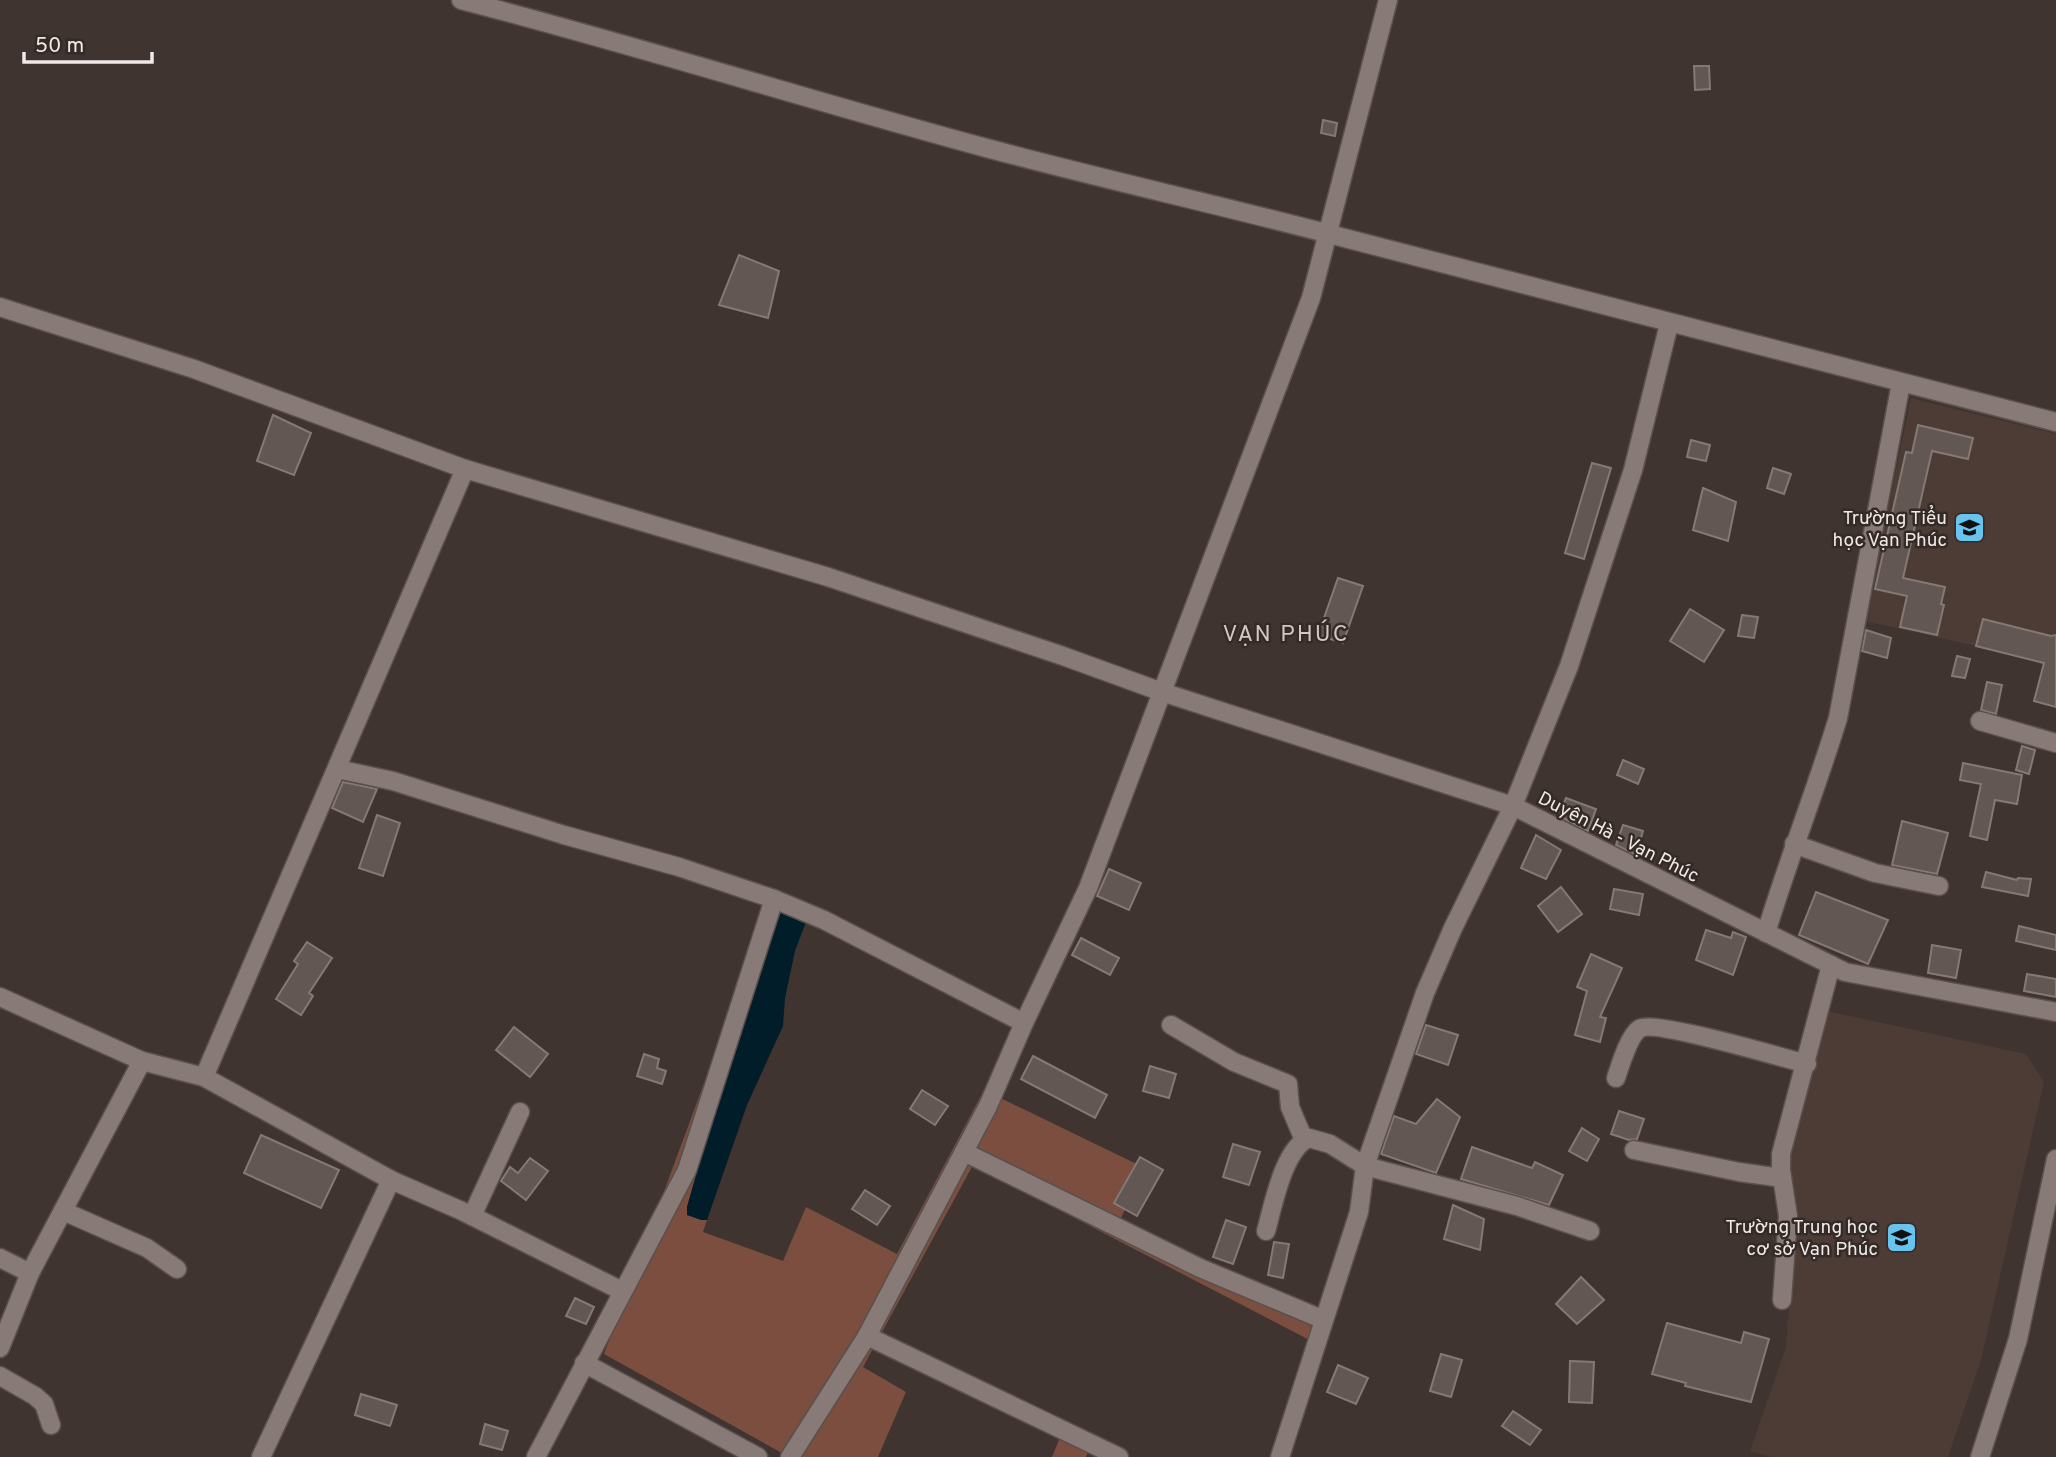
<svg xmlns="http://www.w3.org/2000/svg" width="2056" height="1457" font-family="Overpass,sans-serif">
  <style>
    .built { fill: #4d3b35 }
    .green { fill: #7b4e3f }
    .water { fill: #011d29 }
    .building { fill: #635753; stroke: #857974; stroke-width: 2 }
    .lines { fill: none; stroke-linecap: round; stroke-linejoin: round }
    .minor-casing { stroke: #5a504e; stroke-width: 21 }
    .minor { stroke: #887b77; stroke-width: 18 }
    .labels { text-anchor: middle; stroke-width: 5; stroke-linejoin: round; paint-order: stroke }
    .poi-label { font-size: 19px; fill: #f0e8e6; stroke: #342a26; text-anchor: end }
    .street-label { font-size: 19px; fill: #f0e8e6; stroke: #342a26 }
    .quarter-label { font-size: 23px; letter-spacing: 2px; fill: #d4c6c1; stroke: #342a26 }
  </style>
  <rect width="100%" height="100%" fill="#3f3430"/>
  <!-- built -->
  <g class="built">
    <path d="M1911,398L2056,434V668L1976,646L1865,621Z"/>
    <path d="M1827,1011L2026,1054L2044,1082L1981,1360L1948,1457H1771L1750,1451L1786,1347L1796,1211L1786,1161Z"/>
  </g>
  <!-- green -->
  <g class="green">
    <path d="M772,899L782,909L712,1102L702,1154L687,1207L701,1220H707L703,1232L783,1261L806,1207L897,1254L984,1090L1145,1168L1119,1222L1320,1326L1315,1343L973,1165L863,1367L906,1392L878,1457H789L604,1354Z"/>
    <path d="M1065,1425L1094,1437L1086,1457H1052Z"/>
  </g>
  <!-- water -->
  <path class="water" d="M782,909L804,918L806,922L795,951L785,998L783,1026L747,1105L707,1220H701L687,1215V1207L702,1154L712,1102Z"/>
  <!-- building -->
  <g class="building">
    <path d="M1694,66H1709L1710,89L1695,90Z"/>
    <path d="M1323,120L1337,123L1335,136L1321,133Z"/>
    <path d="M739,255L779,271L768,318L719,305Z"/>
    <path d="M273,415L311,433L294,475L257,461Z"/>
    <path d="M1918,425L1973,438L1968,459L1932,451L1903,578L1945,587L1941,604L1944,605L1937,635L1900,627L1907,596L1875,589L1906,452L1912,453Z"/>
    <path d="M1691,440L1710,445L1706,461L1687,457Z"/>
    <path d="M1592,463L1611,468L1584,559L1565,553Z"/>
    <path d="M1773,468L1791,474L1784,494L1767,488Z"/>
    <path d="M1703,488L1736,502L1728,541L1693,530Z"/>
    <path d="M1338,578L1363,586L1343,643L1318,635Z"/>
    <path d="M1690,609L1724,630L1704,662L1670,641Z"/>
    <path d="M1742,615L1758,617L1754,638L1738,636Z"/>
    <path d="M1983,619L2051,636L2056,635V707L2034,701L2044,663L1976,646Z"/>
    <path d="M1866,630L1891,638L1887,658L1862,651Z"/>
    <path d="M1957,656L1970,659L1965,678L1952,676Z"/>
    <path d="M1987,682L2002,685L1996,714L1981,710Z"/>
    <path d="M2022,746L2035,750L2029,774L2016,770Z"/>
    <path d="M1623,760L1644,769L1638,784L1617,775Z"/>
    <path d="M1963,763L2022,775L2017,804L1995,800L1987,840L1970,836L1981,784L1960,780Z"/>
    <path d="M343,782L377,789L363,822L332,808Z"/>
    <path d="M1566,798L1596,809L1588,831L1559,816Z"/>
    <path d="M377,815L400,823L383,876L359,868Z"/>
    <path d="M1902,821L1948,833L1937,874L1892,865Z"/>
    <path d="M1623,825L1643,831L1636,855L1616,845Z"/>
    <path d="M1536,835L1561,850L1546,879L1521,868Z"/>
    <path d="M1109,869L1141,883L1129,910L1097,896Z"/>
    <path d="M1986,872L2017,880L2018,878L2031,879L2028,896L1982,887Z"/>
    <path d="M1561,887L1582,914L1558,932L1538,906Z"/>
    <path d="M1614,889L1643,894L1639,915L1610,909Z"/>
    <path d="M1816,892L1888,920L1868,964L1799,935Z"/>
    <path d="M2019,926L2056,935V950L2016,941Z"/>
    <path d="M1706,930L1731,938L1733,932L1746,937L1733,975L1696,960Z"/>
    <path d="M1081,938L1119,958L1110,975L1072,955Z"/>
    <path d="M307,942L332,958L309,993L313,996L301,1015L276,999L298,964L294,961Z"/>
    <path d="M1932,945L1961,950L1956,978L1928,973Z"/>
    <path d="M1591,954L1622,968L1600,1017L1606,1018L1600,1042L1575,1035L1587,991L1577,987Z"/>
    <path d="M2027,974L2056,979V997L2024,991Z"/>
    <path d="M1426,1025L1458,1035L1448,1065L1416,1054Z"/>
    <path d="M514,1027L548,1054L530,1077L496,1050Z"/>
    <path d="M644,1054L659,1059L657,1068L666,1071L662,1084L637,1076Z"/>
    <path d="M1033,1056L1107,1095L1095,1118L1021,1079Z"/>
    <path d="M1150,1066L1176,1074L1169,1098L1143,1091Z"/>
    <path d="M922,1090L948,1106L935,1125L910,1109Z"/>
    <path d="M1437,1099L1460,1117L1436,1173L1381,1154L1394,1116L1416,1124Z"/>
    <path d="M1619,1111L1644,1119L1637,1139L1629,1140L1611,1134Z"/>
    <path d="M1582,1128L1599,1139L1587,1161L1569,1151Z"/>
    <path d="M261,1135L339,1170L321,1208L244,1173Z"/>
    <path d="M1233,1144L1260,1152L1249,1185L1223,1177Z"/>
    <path d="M1472,1147L1532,1168L1535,1162L1563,1175L1549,1205L1461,1179Z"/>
    <path d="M1140,1157L1163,1170L1137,1216L1114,1203Z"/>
    <path d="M530,1158L548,1171L526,1200L501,1181L510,1167L518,1173Z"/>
    <path d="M865,1190L890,1206L877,1225L852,1209Z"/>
    <path d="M1453,1205L1484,1219L1480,1250L1444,1239Z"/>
    <path d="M1226,1220L1246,1227L1233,1264L1213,1257Z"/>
    <path d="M1274,1242L1289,1244L1283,1278L1268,1275Z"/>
    <path d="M1581,1277L1604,1300L1577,1324L1556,1304Z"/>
    <path d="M575,1298L594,1307L586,1324L566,1316Z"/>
    <path d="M1667,1323L1741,1343L1744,1332L1769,1339L1751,1402L1685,1386L1686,1383L1652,1374Z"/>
    <path d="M1441,1354L1462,1360L1451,1397L1430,1391Z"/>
    <path d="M1570,1361L1594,1362L1592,1403L1569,1402Z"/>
    <path d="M1338,1365L1368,1378L1356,1404L1327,1392Z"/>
    <path d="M361,1394L397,1405L390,1426L355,1415Z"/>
    <path d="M1513,1411L1541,1430L1530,1445L1502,1426Z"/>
    <path d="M485,1424L508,1431L502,1450L480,1444Z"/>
  </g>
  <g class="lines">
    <defs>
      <g id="minor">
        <path d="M461,0C635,45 806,99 979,146C1097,178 1216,204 1333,235C1574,298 1815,361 2056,422"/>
        <path d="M0,307L194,369L465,469L828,577L1063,656L1162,692L1513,806L1845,972L2056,1012"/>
        <path d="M1980,721L2056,743"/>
        <path d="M337,769L393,781L564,835L679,867L774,899L824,920L1024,1023"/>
        <path d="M1794,844L1875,873L1939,886"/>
        <path d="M1766,933C1788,860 1816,790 1838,718L1901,383"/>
        <path d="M0,997L142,1061L204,1077L391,1180L462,1211L622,1291"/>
        <path d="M1171,1025L1234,1062L1288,1084L1290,1107L1304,1140"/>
        <path d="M204,1077L465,469"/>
        <path d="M1616,1078C1620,1066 1629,1036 1639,1029C1653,1019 1783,1058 1807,1064"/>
        <path d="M1634,1150L1739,1172L1782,1178"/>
        <path d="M964,1152L1200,1268L1324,1320"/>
        <path d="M63,1211L147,1248L177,1269"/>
        <path d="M472,1216L520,1112"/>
        <path d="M1266,1231C1273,1207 1283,1149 1309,1138L1330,1144L1365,1166L1517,1206L1590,1231"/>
        <path d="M0,1258L30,1273"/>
        <path d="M1782,1300L1788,1216L1781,1170V1154L1831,965"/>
        <path d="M867,1336L1119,1457"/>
        <path d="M0,1348L30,1273L142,1061"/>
        <path d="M584,1363L758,1457"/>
        <path d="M0,1376L35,1396L44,1404L51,1425"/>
        <path d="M261,1457L391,1180"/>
        <path d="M536,1457L687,1170L774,899"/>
        <path d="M790,1457L867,1336L988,1106L1024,1023L1088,888L1311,298L1388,0"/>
        <path d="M1280,1457L1359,1212L1365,1166L1425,993L1453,928L1513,806L1569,666L1633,470L1669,324"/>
        <path d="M1980,1457L2018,1339L2056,1159"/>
      </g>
    </defs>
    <!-- minor casing -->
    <use href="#minor" class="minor-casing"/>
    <!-- minor -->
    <use href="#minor" class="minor"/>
  </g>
  <!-- icons -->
  <defs>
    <symbol id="school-square" viewBox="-11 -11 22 22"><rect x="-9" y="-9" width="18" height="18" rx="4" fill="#67c4ef" stroke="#342a26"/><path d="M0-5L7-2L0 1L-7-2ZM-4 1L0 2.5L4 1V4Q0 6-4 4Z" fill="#111"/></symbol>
  </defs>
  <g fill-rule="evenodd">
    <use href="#school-square" x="1952" y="510" width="35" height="35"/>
    <use href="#school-square" x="1884" y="1220" width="35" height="35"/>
  </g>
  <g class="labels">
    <!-- poi labels -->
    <g class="poi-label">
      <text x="1947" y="524">Trường Tiểu<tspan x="1947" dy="22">học Vạn Phúc</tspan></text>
      <text x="1878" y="1233">Trường Trung học<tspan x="1878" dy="22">cơ sở Vạn Phúc</tspan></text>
    </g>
    <!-- street labels -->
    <g class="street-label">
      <text transform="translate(1619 836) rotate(27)" y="7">Duyên Hà - Vạn Phúc</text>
    </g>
    <!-- quarter labels -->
    <g class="quarter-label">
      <text x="1286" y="641">VẠN PHÚC</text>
    </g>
  </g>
  <!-- scale -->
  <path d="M24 52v10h128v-10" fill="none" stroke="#f0e8e6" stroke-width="3.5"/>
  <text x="35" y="52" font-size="21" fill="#f0e8e6" stroke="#342a26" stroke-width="5" paint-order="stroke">50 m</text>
</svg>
